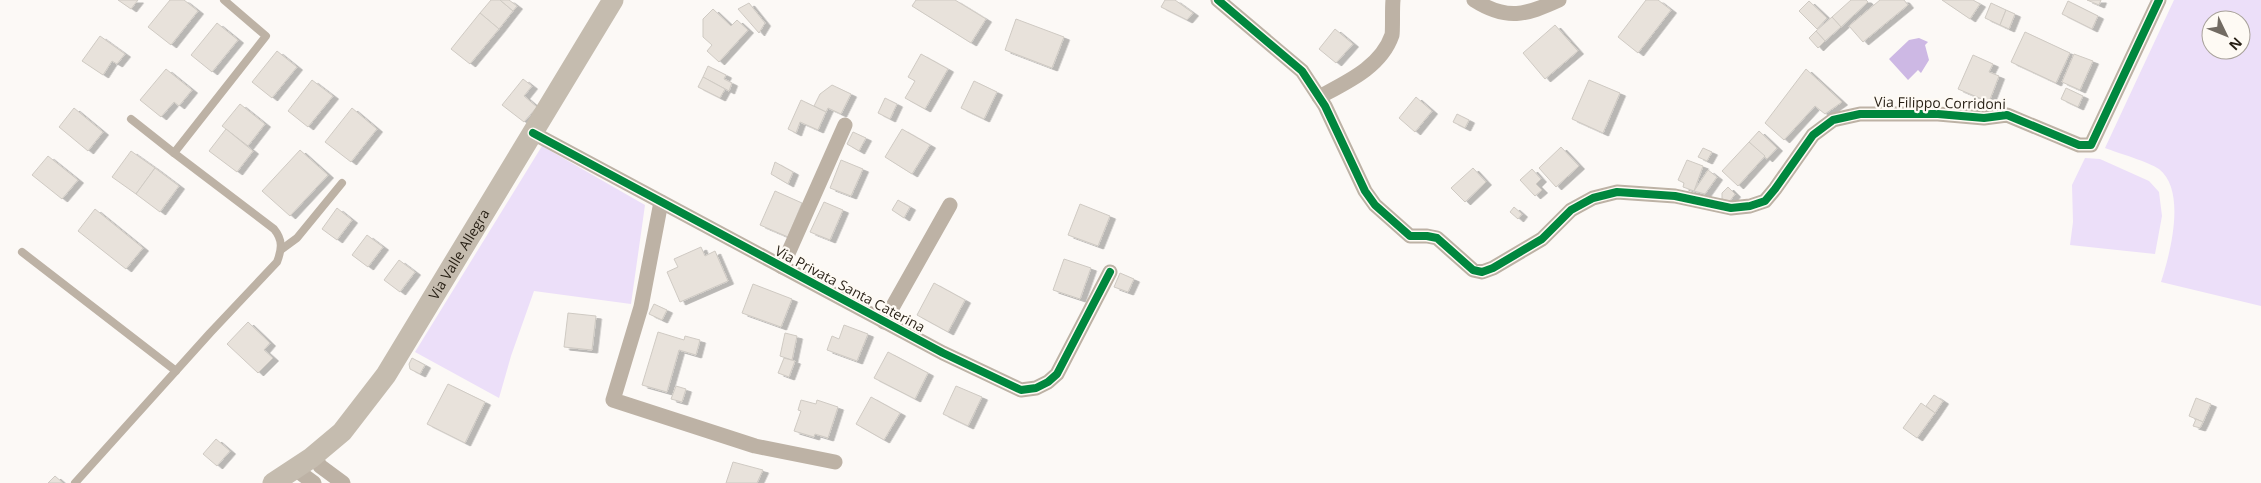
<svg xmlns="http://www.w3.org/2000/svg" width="2261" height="483" font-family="'Open Sans',sans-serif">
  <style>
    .green { fill: #ecdff9; fill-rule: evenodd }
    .water { fill: #cdb8e4 }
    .building { fill: #e8e2db; stroke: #cfcac3; filter: url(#shadow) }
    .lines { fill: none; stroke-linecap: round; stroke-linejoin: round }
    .lane { stroke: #bdb2a5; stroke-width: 8 }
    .street { stroke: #bdb2a5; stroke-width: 15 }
    .secondary { stroke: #c5bcaf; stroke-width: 21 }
    .cycleway-casing { stroke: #fefaf4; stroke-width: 11 }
    .cycleway { stroke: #00873e; stroke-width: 8 }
    .labels { text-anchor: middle; stroke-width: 4.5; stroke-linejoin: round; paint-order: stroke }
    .street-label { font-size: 14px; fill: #271f14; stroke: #fefaf4 }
  </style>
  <defs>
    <filter id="shadow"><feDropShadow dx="5.5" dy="3" stdDeviation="0" flood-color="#0004"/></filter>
  </defs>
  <rect width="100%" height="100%" fill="#fcf9f6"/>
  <!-- green -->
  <g class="green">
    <path d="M2174,0H2261V306L2161,282C2170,254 2187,191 2159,169C2149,162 2118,153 2105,148ZM2211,20H2241V50H2211Z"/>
    <path d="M542,146L645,205L631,304L534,291L511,356L499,398L415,352Z"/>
    <path d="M2085,158L2100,159L2149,181L2159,192L2162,216L2155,254L2070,245L2073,222L2072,185Z"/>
  </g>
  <!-- water -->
  <path class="water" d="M1919,38L1928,42L1925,45L1929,60L1921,73L1918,70L1908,80L1889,59L1909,40Z"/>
  <!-- building -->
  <g class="building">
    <path d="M118,0H138L131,9Z"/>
    <path d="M170,0H184L198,11L171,45L148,27Z"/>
    <path d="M491,0H500L513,11L499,29L480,13Z"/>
    <path d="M500,0H509L517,6L513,11Z"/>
    <path d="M916,0H955L986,19L971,43L912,6Z"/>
    <path d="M1165,0H1175L1193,13L1187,20L1161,7Z"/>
    <path d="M1646,0H1658L1671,10L1638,53L1618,37Z"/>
    <path d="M1851,0H1866L1868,2L1841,27L1832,17Z"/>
    <path d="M1880,0H1904L1908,5L1863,42L1849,26Z"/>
    <path d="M1942,0H1973L1980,4L1970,19Z"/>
    <path d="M2087,0H2101L2099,5Z"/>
    <path d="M1809,1L1827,18L1817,29L1799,11Z"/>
    <path d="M2068,1L2098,16L2092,29L2062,14Z"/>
    <path d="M749,3L765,23L759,33L738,9Z"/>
    <path d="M1991,3L2006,10L2000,25L1985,18Z"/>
    <path d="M713,9L731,26L737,20L748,30L719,62L707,51L712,45L703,37V19Z"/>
    <path d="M2006,10L2015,14L2009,29L2000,25Z"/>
    <path d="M480,13L499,29L470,64L451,49Z"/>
    <path d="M1832,17L1841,27L1825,41L1816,31Z"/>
    <path d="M1016,19L1064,37L1052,68L1005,50Z"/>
    <path d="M217,23L238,40L212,72L191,55Z"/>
    <path d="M1555,25L1578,51L1545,79L1523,53Z"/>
    <path d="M1335,29L1353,44L1336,63L1319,49Z"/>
    <path d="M1816,31L1825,41L1818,48L1809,38Z"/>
    <path d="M2025,32L2070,53L2056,83L2011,62Z"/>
    <path d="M100,36L125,54L117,64L112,61L103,75L82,61Z"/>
    <path d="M277,51L297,67L272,98L252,82Z"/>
    <path d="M921,54L948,69L925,109L905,98L915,81L908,77Z"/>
    <path d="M2074,54L2093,61L2080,90L2062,82Z"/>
    <path d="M1973,55L1993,64L1989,72L1999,76L1989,102L1958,89Z"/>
    <path d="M708,66L726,75L724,79L732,83L729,91L703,77Z"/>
    <path d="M166,69L192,90L179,106L174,102L161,117L140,100Z"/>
    <path d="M1806,69L1842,102L1825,114L1815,106L1784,140L1765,123Z"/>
    <path d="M703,77L725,89L720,98L698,87Z"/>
    <path d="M523,79L532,86L524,96L537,107L524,122L502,105Z"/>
    <path d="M312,80L333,96L308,127L288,111Z"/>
    <path d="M1589,80L1620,93L1603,133L1572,119Z"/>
    <path d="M974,81L997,92L984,119L961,108Z"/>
    <path d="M832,85L851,94L841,114L828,108L826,112L814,106L820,94Z"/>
    <path d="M2066,88L2083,96L2078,107L2061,99Z"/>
    <path d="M1416,97L1432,111L1415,132L1399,118Z"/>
    <path d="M885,98L897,104L890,119L878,113Z"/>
    <path d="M801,100L826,112L818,130L800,122L796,133L788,129Z"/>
    <path d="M240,104L265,124L248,146L222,126Z"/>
    <path d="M74,108L103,132L88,151L59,127Z"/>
    <path d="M352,108L377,129L351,162L325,142Z"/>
    <path d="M1457,114L1469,120L1465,128L1453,122Z"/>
    <path d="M226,129L253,151L237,172L209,151Z"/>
    <path d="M902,129L930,145L912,174L885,157Z"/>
    <path d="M1759,131L1777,148L1767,159L1749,142Z"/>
    <path d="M853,132L866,138L859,151L847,144Z"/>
    <path d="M1749,142L1765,156L1738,186L1722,171Z"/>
    <path d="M1561,147L1579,166L1556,187L1539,168Z"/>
    <path d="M1703,148L1712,152L1707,161L1698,157Z"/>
    <path d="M300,150L328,175L290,216L262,191Z"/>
    <path d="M131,151L155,168L136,194L112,177Z"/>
    <path d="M48,156L78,180L62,199L32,175Z"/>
    <path d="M841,160L863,169L851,196L830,188Z"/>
    <path d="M1687,160L1703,166L1694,191L1683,187L1684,183L1678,180Z"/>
    <path d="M775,162L793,172L788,184L771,174Z"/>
    <path d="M155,168L179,186L160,212L136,194Z"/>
    <path d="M1473,168L1486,182L1465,202L1451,188Z"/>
    <path d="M1532,169L1541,179L1536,184L1542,190L1535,196L1520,180Z"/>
    <path d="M1708,170L1717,177L1705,194L1694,191Z"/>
    <path d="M1728,187L1735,194L1730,201L1722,199V193Z"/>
    <path d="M775,191L802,203L788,237L760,225Z"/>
    <path d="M898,200L910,207L904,218L892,210Z"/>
    <path d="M824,202L843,210L830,240L810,232Z"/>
    <path d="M1080,204L1110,216L1098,246L1068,235Z"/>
    <path d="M1514,207L1522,214L1518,219L1510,212Z"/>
    <path d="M337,208L352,220L337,240L322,229Z"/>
    <path d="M95,209L143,248L126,269L78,231Z"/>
    <path d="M367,235L383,247L368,267L352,255Z"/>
    <path d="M701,247L705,256L715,251L728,281L680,302L667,272L678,267L674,259Z"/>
    <path d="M1064,259L1091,268L1080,299L1053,290Z"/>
    <path d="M399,260L415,272L400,292L384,280Z"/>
    <path d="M1120,273L1134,279L1128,292L1114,287Z"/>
    <path d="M934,283L965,300L948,332L917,315Z"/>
    <path d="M753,284L792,299L781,327L742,313Z"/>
    <path d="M654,304L667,310L662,320L649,314Z"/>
    <path d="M568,313L596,316L592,350L564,347Z"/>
    <path d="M248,322L270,343L264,350L273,358L258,373L227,344Z"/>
    <path d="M844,325L868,334L857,361L827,350L832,336L839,339Z"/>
    <path d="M658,332L684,340L685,336L700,340L696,355L679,350L667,392L642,385Z"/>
    <path d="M785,333L797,336L792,360L780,356Z"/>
    <path d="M888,352L928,373L915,399L874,378Z"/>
    <path d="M412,358L425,365L420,374L410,369L409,364Z"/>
    <path d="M784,358L795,361L789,377L778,373Z"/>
    <path d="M448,384L485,402L465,443L427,424Z"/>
    <path d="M676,386L686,389L682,402L671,399Z"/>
    <path d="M956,386L982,397L968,426L943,414Z"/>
    <path d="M1934,395L1943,401L1935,413L1926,406Z"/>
    <path d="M871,397L900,413L884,440L856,424Z"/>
    <path d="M2196,398L2211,404L2203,422L2189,416Z"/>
    <path d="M801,400L816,404L817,400L838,407L828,438L815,434L814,437L794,431L801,411L798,410Z"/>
    <path d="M1921,403L1935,413L1917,438L1903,428Z"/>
    <path d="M2196,419L2203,422L2200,428L2193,426Z"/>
    <path d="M216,439L230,451L217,466L203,454Z"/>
    <path d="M733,462L763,470L757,483H726Z"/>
    <path d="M55,476L63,483H48Z"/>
  </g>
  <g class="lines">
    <!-- lane -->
    <g class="lane">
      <path d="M131,119L174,153"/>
      <path d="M282,249L297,238L342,183"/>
      <path d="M22,252L176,371"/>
      <path d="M75,483L210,333L277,262C282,249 283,240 274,229L174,153L266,36L224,0"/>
    </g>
    <!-- street -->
    <g class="street">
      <path d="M1218,0L1302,71L1325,106L1365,191L1375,205L1410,236H1427L1437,238L1473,270L1482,272L1493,268L1542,239L1571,210L1593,198L1617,192L1675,196L1731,208L1750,206L1765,201L1775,189L1813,135L1833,120L1860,114H1938L1984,118L2007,115L2079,145H2091L2159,0"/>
      <path d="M1474,0C1507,21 1526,15 1559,0"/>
      <path d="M1319,97C1347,82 1381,67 1392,35C1393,30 1392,8 1393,0"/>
      <path d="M533,133L943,353L1021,390L1036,388L1048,382L1057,374L1110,272"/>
      <path d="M661,202L641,307L613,400L755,446L835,462"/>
      <path d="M782,267L845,125"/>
      <path d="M884,322L950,205"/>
      <path d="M314,454L320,466L343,483"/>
      <path d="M295,469L314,483"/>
    </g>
    <!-- secondary -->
    <path class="secondary" id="s1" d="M273,483L311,458L342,432L386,375L613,0"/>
    <defs>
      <g id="cycleway">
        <path d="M1218,0L1302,71L1325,106L1365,191L1375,205L1410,236H1427L1437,238L1473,270L1482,272L1493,268L1542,239L1571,210L1593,198L1617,192L1675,196L1731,208L1750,206L1765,201L1775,189L1813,135L1833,120L1860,114H1938L1984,118L2007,115L2079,145H2091L2159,0"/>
        <path d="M533,133L943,353L1021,390L1036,388L1048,382L1057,374L1110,272"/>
      </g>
    </defs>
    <!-- cycleway casing -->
    <use href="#cycleway" class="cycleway-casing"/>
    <!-- cycleway -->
    <use href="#cycleway" class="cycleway"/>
  </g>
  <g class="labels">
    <!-- street labels -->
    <g class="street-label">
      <text transform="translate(1940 103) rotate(1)" y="5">Via Filippo Corridoni</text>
      <text dy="5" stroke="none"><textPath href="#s1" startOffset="299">Via Valle Allegra</textPath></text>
      <text transform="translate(850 289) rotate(28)" y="5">Via Privata Santa Caterina</text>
    </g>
  </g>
  <!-- north arrow -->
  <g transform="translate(2226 35) rotate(133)"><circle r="24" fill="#fefaf4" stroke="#a8a29a"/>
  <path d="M0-4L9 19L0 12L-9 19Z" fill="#726b63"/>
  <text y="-8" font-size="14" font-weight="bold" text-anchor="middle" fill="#271f14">N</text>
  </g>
</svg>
